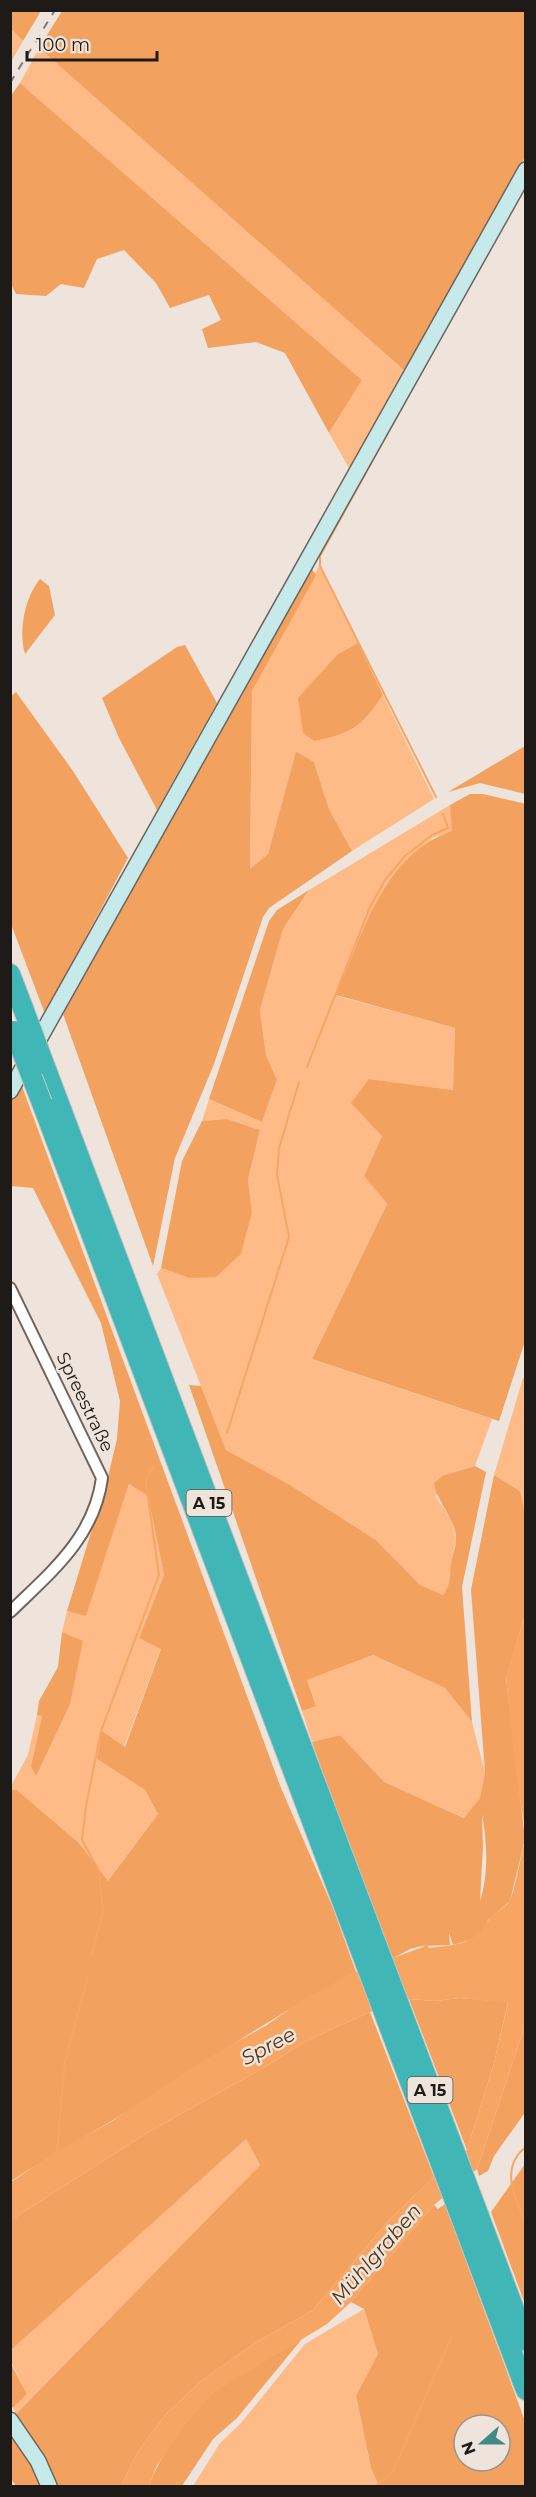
<svg xmlns="http://www.w3.org/2000/svg" width="536" height="2497" font-family="Montserrat,sans-serif">
  <style>
    .green { fill: #febb88 }
    .forest { fill: #f3a15f; fill-rule: evenodd }
    .water { fill: #f7a563 }
    .lines { fill: none; stroke-linecap: round; stroke-linejoin: round }
    .stream { stroke: #f7a563; stroke-width: 2 }
    .street-casing { stroke: #6e645d; stroke-width: 14 }
    .secondary-casing { stroke: #6e645d; stroke-width: 18 }
    .highway-casing { stroke: #c4c3c3; stroke-width: 22 }
    .street { stroke: #fff; stroke-width: 10 }
    .secondary { stroke: #c6e9e9; stroke-width: 15 }
    .highway { stroke: #40b7b6; stroke-width: 20 }
    .rail { stroke: #827b75; stroke-width: 2; stroke-dasharray: 8 8; stroke-linecap: butt }
    .highway-bridge-casing { stroke: #c4c3c3; stroke-width: 22; stroke-linecap: butt }
    .highway-bridge { stroke: #40b7b6; stroke-width: 20 }
    .labels { text-anchor: middle; stroke-width: 5; stroke-linejoin: round; paint-order: stroke }
    .shield { fill: #efe4db; stroke: #5d5752; stroke-width: 1.5 }
    .shield-label { font-size: 16px; font-weight: bold; fill: #1e1a17 }
    .street-label { font-size: 18px; fill: #1e1a17; stroke: #efe4db }
    .water-label { font-size: 20px; font-style: italic; fill: #543317; stroke: #efe4db }
  </style>
  <rect width="100%" height="100%" fill="#efe4db"/>
  <!-- green -->
  <g class="green">
    <path d="M11,29L23,41L11,62Z"/>
    <path d="M39,48L405,371L349,468L329,433L362,380L20,83Z"/>
    <path d="M319,566L358,643L338,654L314,741C352,734 362,726 383,695L434,799L352,851L329,809L314,762L296,751L268,854L250,870L252,691Z"/>
    <path d="M450,805L453,831L432,838L337,996L455,1028L453,1090L369,1079L382,1136L364,1176L387,1204L312,1359L492,1419L475,1466L444,1475L436,1497L452,1521L456,1541L451,1564V1583L443,1595L420,1586L376,1540L287,1483L226,1450L157,1274L161,1268L172,1272L252,1212L248,1180L260,1130L227,1119L202,1121L209,1099L262,1122L277,1080L266,1055L260,1010L283,929L309,890Z"/>
    <path d="M523,1378L526,1379L525,1518L520,1491L494,1475Z"/>
    <path d="M129,1484L148,1496L164,1575L139,1638L161,1648L124,1747L97,1759L145,1790L158,1814L108,1881L79,1843L17,1790H11V1786L28,1755L37,1715L42,1716L31,1766L83,1642L62,1632L67,1611L86,1615Z"/>
    <path d="M373,1655L445,1688L472,1722L485,1772L480,1798L465,1818L383,1782L340,1735L312,1742L302,1711L316,1705L307,1680Z"/>
    <path d="M246,2139L260,2165L16,2414L13,2408L27,2394L11,2362L10,2350Z"/>
    <path d="M364,2309L378,2354L356,2397L371,2468L379,2486H193L220,2443L241,2423L305,2344Z"/>
  </g>
  <!-- forest -->
  <g class="forest">
    <path d="M10,11H41L23,41L11,29Z"/>
    <path d="M62,11H525V157L405,371L39,48Z"/>
    <path d="M20,83L362,380L329,433L285,353L256,342L208,348L202,329L221,320L209,295L170,308L156,283L124,250L97,259L84,288L61,284L46,296L16,294L10,282V97Z"/>
    <path d="M309,565L316,575L252,691L250,869L268,854L296,751L314,762L329,809L352,851L269,908L263,917L214,1064L175,1158L153,1266L63,1014Z"/>
    <path d="M40,579L49,586L55,615L25,654C18,631 25,597 40,579Z"/>
    <path d="M358,643L383,695C362,726 352,734 314,741L303,733L298,698L338,654Z"/>
    <path d="M185,645L217,703L157,810L119,738L102,698L177,647Z"/>
    <path d="M16,692L73,771L128,858L45,1014L11,924L10,697Z"/>
    <path d="M525,746V794L480,783L448,792Z"/>
    <path d="M470,794H483L526,804V1338L499,1421L312,1359L387,1204L364,1176L382,1136L351,1103L369,1079L453,1090L455,1028L336,995C363,935 383,854 452,831L450,805Z"/>
    <path d="M309,890L283,929L260,1010L266,1055L277,1080L262,1122L209,1099L269,921L277,910Z"/>
    <path d="M20,1081L281,1788L333,1908L356,1972C283,2010 214,2057 144,2101C100,2129 54,2153 11,2181V1790H17L79,1843L108,1881L158,1814L145,1790L97,1759L102,1731L125,1747L161,1649L139,1638L164,1575L148,1496L129,1484L86,1616L67,1611L108,1477L117,1439L120,1401L101,1323L33,1188L11,1186V1100Z"/>
    <path d="M227,1119L260,1130L248,1180L252,1212L241,1254L216,1277L190,1278L161,1268L182,1161L202,1121Z"/>
    <path d="M189,1385L201,1386L226,1450L287,1483L376,1540L420,1585L443,1595C451,1584 450,1578 451,1564C452,1556 456,1548 456,1540C456,1518 437,1504 434,1483L444,1475L475,1466L486,1472L462,1587L472,1722L445,1688L373,1655L307,1680L316,1706L302,1711Z"/>
    <path d="M494,1475L520,1491L526,1518L525,1615L506,1678L525,1839L510,1901L488,1920L484,1930L473,1939L453,1945L449,1933L450,1945L422,1946L410,1949L390,1960L312,1742L340,1735L384,1782L464,1818L480,1798L485,1772L471,1590ZM482,1814C487,1842 489,1874 480,1901L483,1847Z"/>
    <path d="M62,1632L83,1641L70,1704L36,1776L31,1766L42,1716L37,1715L39,1701L58,1667Z"/>
    <path d="M459,1998L508,2002L494,2063L467,2150L409,1999L435,2001Z"/>
    <path d="M370,2012L434,2177L389,2220L313,2310L255,2343L201,2381L166,2414L137,2453L121,2486H54L16,2414L260,2165L246,2139L11,2350V2220L147,2133L265,2067L306,2041Z"/>
    <path d="M525,2025L524,2114L494,2156L488,2171L479,2176L477,2169Z"/>
    <path d="M525,2164V2304L491,2212Z"/>
    <path d="M445,2204L525,2421V2486H379L371,2468L356,2396L378,2354L364,2309L351,2302L434,2205L438,2209ZM464,2425H500V2461H464Z"/>
    <path d="M302,2339L237,2418L213,2439L182,2486H149C158,2459 191,2409 214,2392C241,2372 273,2357 302,2339Z"/>
    <path d="M10,2362L27,2394L13,2408L11,2405Z"/>
    <path d="M10,2426L47,2486H16L11,2479Z"/>
  </g>
  <!-- water -->
  <g class="water">
    <path d="M525,1615V1829L516,1775L506,1677Z"/>
    <path d="M525,1840V2025L477,2169L434,2205L351,2302L327,2324L213,2393L184,2426L156,2467L149,2486H121L137,2453L166,2414L201,2381L255,2343L313,2310L389,2220L434,2177L467,2150L494,2063L508,2003L459,1998L435,2001L409,1999L370,2012L306,2041L265,2067L147,2133L11,2220V2182L57,2151L111,2122L194,2066L267,2025L307,1997L356,1972L428,1945L429,1948C459,1944 471,1946 488,1921C493,1913 503,1909 509,1902C514,1895 522,1851 525,1840Z"/>
  </g>
  <g class="lines">
    <!-- stream -->
    <g class="stream">
      <path d="M427,362L320,556V566L436,797"/>
      <path d="M307,1067L370,907L385,880L405,856L432,835L448,828L443,814"/>
      <path d="M227,1433L289,1237L277,1175L279,1148L299,1082"/>
      <path d="M91,1956L103,1912L99,1871L82,1840L86,1806L101,1731L159,1575L146,1483L148,1474L154,1466"/>
      <path d="M526,2147C499,2167 515,2200 526,2223"/>
      <path d="M57,2151L65,2061L88,1976"/>
      <path d="M376,2486L393,2471L452,2336"/>
    </g>
    <defs>
      <path id="street" d="M10,1288L102,1478C94,1538 51,1572 10,1612"/>
      <g id="secondary">
        <path d="M10,1091L526,170"/>
        <path d="M10,2420L38,2461L49,2486"/>
      </g>
      <g id="highway">
        <path d="M10,974L23,1008"/>
        <path d="M44,1064L526,2341"/>
        <path d="M42,1103L526,2390"/>
      </g>
    </defs>
    <!-- street casing -->
    <use href="#street" class="street-casing"/>
    <!-- secondary casing -->
    <use href="#secondary" class="secondary-casing"/>
    <!-- highway casing -->
    <use href="#highway" class="highway-casing"/>
    <!-- street -->
    <use href="#street" class="street"/>
    <!-- secondary -->
    <use href="#secondary" class="secondary"/>
    <!-- highway -->
    <use href="#highway" class="highway"/>
    <!-- rail -->
    <path class="rail" d="M10,83L55,10"/>
    <defs>
      <g id="highway-bridge">
        <path d="M23,1008L44,1064"/>
        <path d="M14,1031L42,1103"/>
      </g>
    </defs>
    <!-- highway-bridge casing -->
    <use href="#highway-bridge" class="highway-bridge-casing"/>
    <!-- highway-bridge -->
    <use href="#highway-bridge" class="highway-bridge"/>
  </g>
  <g class="labels">
    <!-- shield labels -->
    <g class="shield">
      <rect x="186.5" y="1490" width="45" height="26" rx="4.5"/>
      <rect x="407.5" y="2077" width="45" height="26" rx="4.5"/>
    </g>
    <g class="shield-label">
      <text x="209" y="1509">A 15</text>
      <text x="430" y="2096">A 15</text>
    </g>
    <!-- street labels -->
    <g class="street-label">
      <text transform="translate(85 1402) rotate(64)" y="6">Spreestraße</text>
    </g>
    <!-- water labels -->
    <g class="water-label">
      <text transform="translate(268 2046) rotate(-28)" y="7">Spree</text>
      <text transform="translate(376 2254) rotate(-49)" y="7">Mühlgraben</text>
    </g>
  </g>
  <!-- border -->
  <rect width="536" height="2497" fill="none" stroke="#1e1a17" stroke-width="24"/>
  <!-- north arrow -->
  <g transform="translate(482 2443) rotate(249)"><circle r="28" fill="#efe4db" stroke="#9b938d" stroke-width="1.5"/>
  <path d="M0-4.5L10 22L0 15L-10 22Z" fill="#428a89"/>
  <text y="-9" font-size="16" font-weight="bold" text-anchor="middle" fill="#1e1a17">N</text>
  </g>
  <!-- scale -->
  <path d="M27 51v9h130v-9" fill="none" stroke="#1e1a17" stroke-width="3"/>
  <text x="36" y="51" font-size="18" fill="#1e1a17" stroke="#efe4db" stroke-width="4.5" paint-order="stroke">100 m</text>
</svg>
